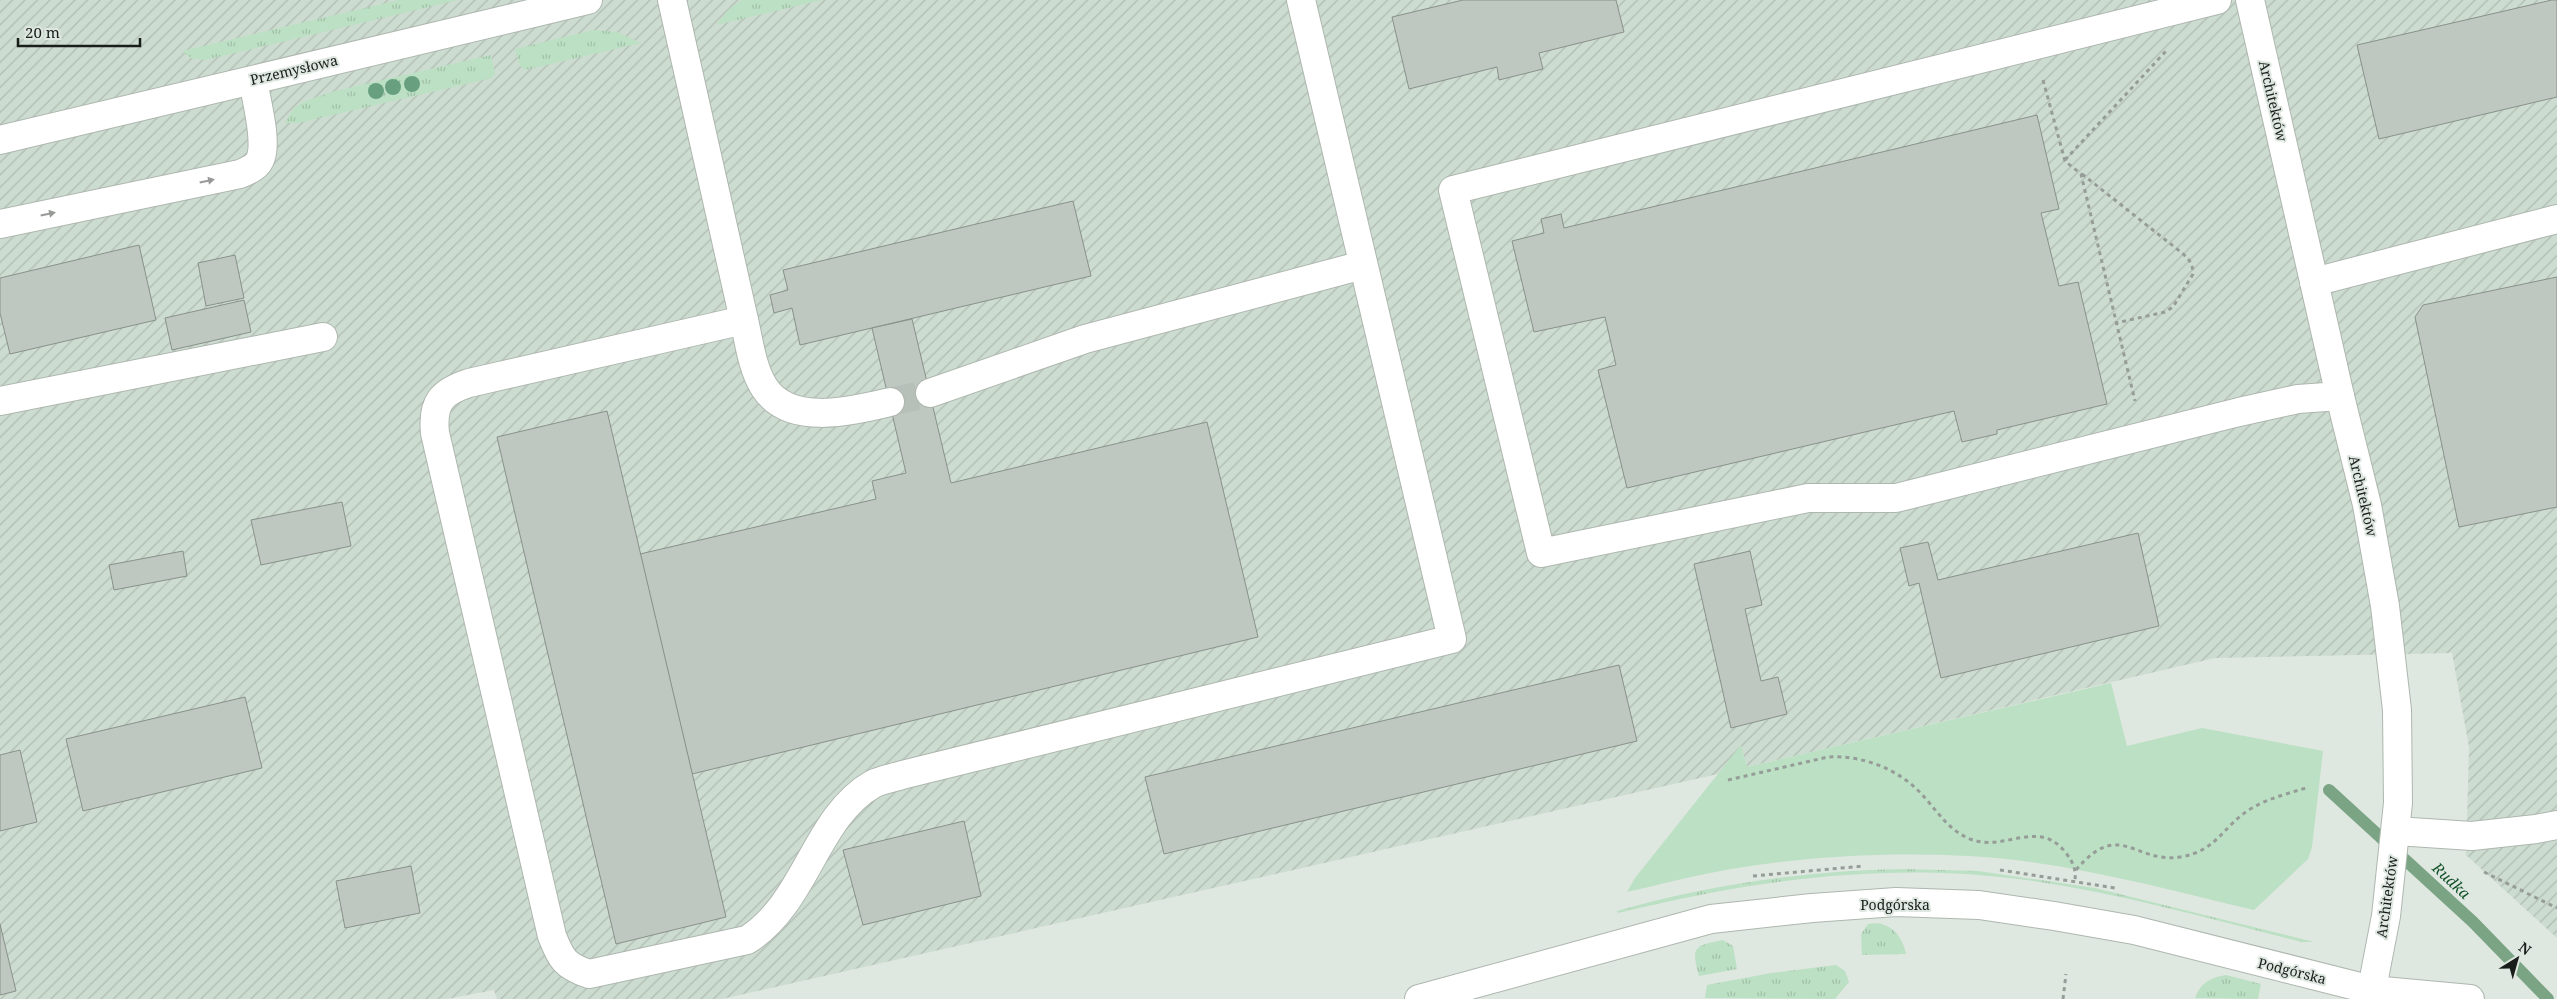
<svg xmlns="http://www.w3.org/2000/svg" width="2557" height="999" font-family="'Noto Serif',serif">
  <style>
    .industrial { fill: url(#industrial-furrows) }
    .grass { fill: url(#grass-tufts) }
    .park { fill: #bce0c3 }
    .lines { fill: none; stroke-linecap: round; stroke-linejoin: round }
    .stream { stroke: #7aa483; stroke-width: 12 }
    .building { fill: #bfc8c0; stroke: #88918a }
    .minor-tunnel { stroke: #b7bfb9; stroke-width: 28; stroke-dasharray: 28 14; stroke-linecap: butt }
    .minor-casing { stroke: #aeb7af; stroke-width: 30 }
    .path { stroke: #969d98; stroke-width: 3; stroke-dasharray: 4 4; stroke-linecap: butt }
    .minor { stroke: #fff; stroke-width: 28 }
    .tree { fill: #68a07f }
    .oneway { fill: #989a98 }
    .labels { text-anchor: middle; stroke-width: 4; stroke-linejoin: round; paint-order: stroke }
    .street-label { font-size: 14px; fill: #1a1e1b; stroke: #dee7e0 }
    .water-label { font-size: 15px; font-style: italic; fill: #14532a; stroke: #dee7e0 }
  </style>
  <defs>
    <pattern id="industrial-furrows" width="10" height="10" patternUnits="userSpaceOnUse" patternTransform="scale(1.25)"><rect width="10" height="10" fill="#cddcd0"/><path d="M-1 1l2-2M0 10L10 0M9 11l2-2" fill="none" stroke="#afbcb2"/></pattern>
    <pattern id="grass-tufts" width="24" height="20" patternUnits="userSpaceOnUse" patternTransform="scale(1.25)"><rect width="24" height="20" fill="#bce0c3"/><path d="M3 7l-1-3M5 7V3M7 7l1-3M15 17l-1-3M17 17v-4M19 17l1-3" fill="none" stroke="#a1c0a7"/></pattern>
  </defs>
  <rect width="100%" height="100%" fill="#dee7e0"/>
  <!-- industrial -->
  <path class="industrial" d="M0,0H2557V938L2466,855L2469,747L2452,653L2215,658L1747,767L1741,746L1718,774L722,999H497L494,990L447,999H0Z"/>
  <!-- grass -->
  <g class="grass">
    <path d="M399,0H458L205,60L191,58L182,51Z"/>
    <path d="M742,0H822L716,25L729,9Z"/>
    <path d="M593,30L617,32L641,43L525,70L520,66L515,49Z"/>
    <path d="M491,55L495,73L492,78L298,123H285L293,109L305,101L335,91Z"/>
    <path d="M1902,869L1978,871L2095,888L2314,942H2302C2210,919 2119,893 2026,880C1889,861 1752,880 1618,913L1617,911C1710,884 1805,871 1902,869Z"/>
    <path d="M1868,924C1889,920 1902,935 1906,954L1862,955L1861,934Z"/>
    <path d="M1723,940L1733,946L1737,969L1699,976C1691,946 1694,946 1723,940Z"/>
    <path d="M1836,965L1845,971L1849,982L1835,999L1705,998L1707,985L1771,973Z"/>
    <path d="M2226,975L2261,984L2258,999L2195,998C2201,982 2210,978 2226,975Z"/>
  </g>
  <!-- park -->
  <path class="park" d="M2111,683L2127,746L2202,728L2323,751L2312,847L2308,859L2254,910C2160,888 2065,861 1968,856C1889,852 1809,856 1731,869C1696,875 1662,884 1627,892L1635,878L1741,745L1747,767Z"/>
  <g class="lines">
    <!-- stream -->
    <path class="stream" d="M2329,790L2473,922L2548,999"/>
  </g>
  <!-- building -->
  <g class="building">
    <path d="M1463,0H1616L1624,32L1539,53L1543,69L1499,80L1497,67L1409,89L1392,17Z"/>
    <path d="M2552,0H2557V97L2379,139L2357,45Z"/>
    <path d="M2037,115L2059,209L2041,213L2059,286L2078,282L2107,404L1997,430V434L1962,442L1954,411L1627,488L1598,370L1616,365L1605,317L1534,332L1512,241L1544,233L1541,219L1561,214L1564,228Z"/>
    <path d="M1073,201L1091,276L800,345L792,308L774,313L770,295L788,290L783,270Z"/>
    <path d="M139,245L156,320L10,354L0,313V278Z"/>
    <path d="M235,255L244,298L206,306L198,263Z"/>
    <path d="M2557,277V507L2459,527L2415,317L2423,305Z"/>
    <path d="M244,300L251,332L172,350L165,318Z"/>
    <path d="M912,319L951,483L1207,422L1258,637L692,774L640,554L876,499L872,481L906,473L872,328Z"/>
    <path d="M607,411L726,917L616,944L497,437Z"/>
    <path d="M342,502L351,546L261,565L251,520Z"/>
    <path d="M2138,533L2159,626L1941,678L1919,583L1909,586L1900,548L1928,542L1938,580Z"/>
    <path d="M183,551L187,576L114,590L109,565Z"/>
    <path d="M1750,551L1762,605L1745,609L1761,681L1778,677L1787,714L1731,728L1694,564Z"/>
    <path d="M1619,665L1637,741L1164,854L1145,777Z"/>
    <path d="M245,697L262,768L83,811L66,739Z"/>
    <path d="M20,750L37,822L0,831V755Z"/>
    <path d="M964,821L981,896L863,925L843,850Z"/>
    <path d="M411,866L420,913L345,928L336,881Z"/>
    <path d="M0,924L16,991L0,995Z"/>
  </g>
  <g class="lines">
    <!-- minor-tunnel -->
    <path class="minor-tunnel" d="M890,402L930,393"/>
    <defs>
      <g id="minor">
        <path d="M672,0L744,320C749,341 752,368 764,387C789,427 852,411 890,402"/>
        <path d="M2217,0L1453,190L1541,553L1808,498H1896L2239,412L2298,399L2340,396"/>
        <path d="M2250,0L2340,396L2367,505L2385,606L2397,710L2398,803L2386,916L2370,999"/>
        <path d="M0,140L588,0"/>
        <path d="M0,224L240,174C249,170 258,167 261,157C267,138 256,100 253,80"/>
        <path d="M2314,282L2557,219"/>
        <path d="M744,320L469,383C441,392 432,403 435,433L552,936C561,959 565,966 589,974L747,940C807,902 815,817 873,784C881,780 893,778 902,775L1452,639L1301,0"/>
        <path d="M930,393L1085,339L1363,265"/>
        <path d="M0,401L323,337"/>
        <path d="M2396,831L2472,836L2536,829L2557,825"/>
        <path d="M1419,999L1711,919L1812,908L1896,902L1979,905L2054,916L2134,930L2372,990L2470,999"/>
      </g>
    </defs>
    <!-- minor casing -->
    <use href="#minor" class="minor-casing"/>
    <!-- path -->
    <g class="path">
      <path d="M2043,80L2065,161L2081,174L2135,401"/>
      <path d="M2065,160L2166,51"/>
      <path d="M2082,174L2182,253C2189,259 2193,264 2193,274L2173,307L2165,312L2116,323"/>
      <path d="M1728,780L1828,757C1864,755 1902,770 1926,799C1940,815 1949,830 1970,839C2005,853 2038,817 2066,853C2073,862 2076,869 2075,880"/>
      <path d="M2000,870L2115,888"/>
      <path d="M2076,870C2120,818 2134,864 2180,857C2218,851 2223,825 2252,808C2269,798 2290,793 2309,787"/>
      <path d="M2484,872L2557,908"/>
      <path d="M1753,876L1864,866"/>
      <path d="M2063,999L2066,974"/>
    </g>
    <!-- minor -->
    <use href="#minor" class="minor"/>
  </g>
  <!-- trees -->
  <g class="tree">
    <circle cx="412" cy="84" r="8"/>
    <circle cx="393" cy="87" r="8"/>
    <circle cx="376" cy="91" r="8"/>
  </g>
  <!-- one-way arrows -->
  <defs><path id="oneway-solid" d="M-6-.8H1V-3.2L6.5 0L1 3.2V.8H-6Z" transform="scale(1.25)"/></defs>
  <g class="oneway">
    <use href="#oneway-solid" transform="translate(207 181) rotate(-12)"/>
    <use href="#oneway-solid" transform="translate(48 214) rotate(-12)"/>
  </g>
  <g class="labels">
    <!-- street labels -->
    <g class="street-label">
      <text transform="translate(294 70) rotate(-13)" y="5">Przemysłowa</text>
      <text transform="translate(2273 101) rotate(77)" y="5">Architektów</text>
      <text transform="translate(2363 496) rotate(77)" y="5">Architektów</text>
      <text transform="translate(2387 897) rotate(-82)" y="5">Architektów</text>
      <text x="1895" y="910">Podgórska</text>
      <text transform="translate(2292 971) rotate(14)" y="5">Podgórska</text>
    </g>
    <!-- water labels -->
    <g class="water-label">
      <text transform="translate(2451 881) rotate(43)" y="5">Rudka</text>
    </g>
  </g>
  <!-- north arrow -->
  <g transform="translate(2517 959) rotate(37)" stroke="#dee7e0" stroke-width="4" paint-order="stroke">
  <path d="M0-4L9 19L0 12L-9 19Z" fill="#1a1e1b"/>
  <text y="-8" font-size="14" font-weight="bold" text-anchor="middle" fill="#1a1e1b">N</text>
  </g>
  <!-- scale -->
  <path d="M18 38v8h122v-8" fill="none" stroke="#1a1e1b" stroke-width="2.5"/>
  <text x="25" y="38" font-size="15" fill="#1a1e1b" stroke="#dee7e0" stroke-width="4" paint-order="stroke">20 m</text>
</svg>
